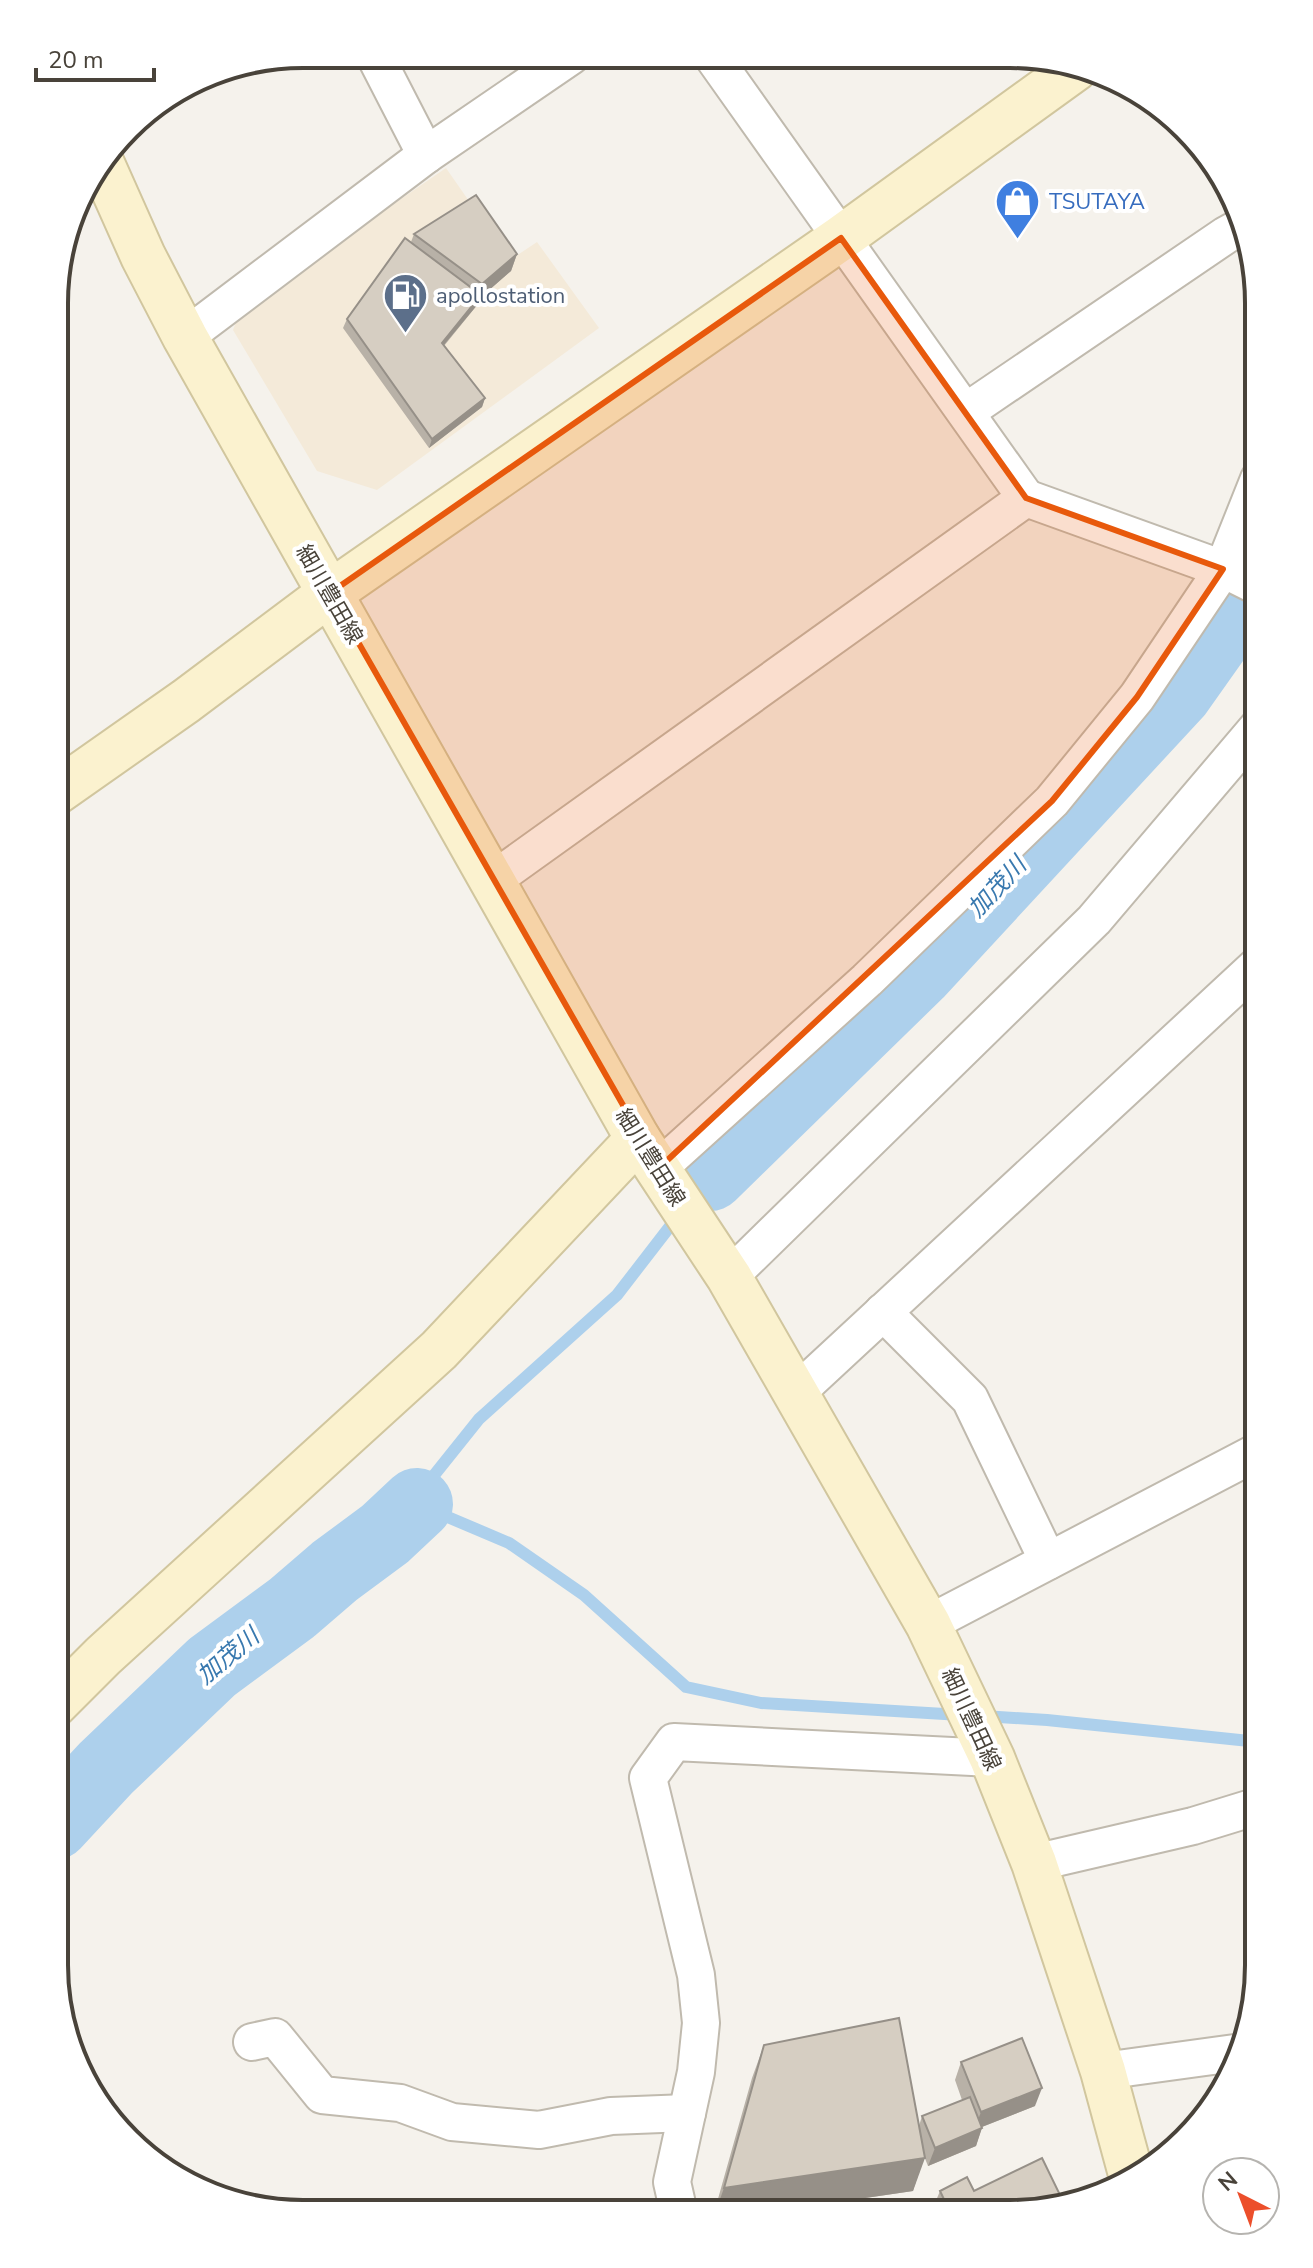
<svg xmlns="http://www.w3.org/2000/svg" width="1313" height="2268" font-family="'Nunito Sans','Noto Sans JP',sans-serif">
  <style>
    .commercial { fill: #f4ead9 }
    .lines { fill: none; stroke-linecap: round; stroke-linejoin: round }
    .stream { stroke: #add0ec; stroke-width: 12 }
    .river { stroke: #add0ec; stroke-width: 72 }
    .street-casing { stroke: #c0baae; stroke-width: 40 }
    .secondary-casing { stroke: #d1c69e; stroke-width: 48 }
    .street { stroke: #fff; stroke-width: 36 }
    .secondary { stroke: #fbf2cf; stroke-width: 44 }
    .wall { fill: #b8b1a7 }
    .shaded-wall { fill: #969088 }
    .building { fill: #d6cec2; stroke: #969088; stroke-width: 2 }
    .marked { fill: #e8590c; fill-opacity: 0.2; stroke: #e8590c; stroke-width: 6; stroke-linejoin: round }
    .labels { text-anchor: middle; stroke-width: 8; stroke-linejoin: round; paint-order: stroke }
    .shop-label { font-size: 22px; fill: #366cbe; stroke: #fff; text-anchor: start }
    .service-label { font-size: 22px; fill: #4e5e75; stroke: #fff; text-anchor: start }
    .street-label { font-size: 22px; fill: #49433a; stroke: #fff }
    .water-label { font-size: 24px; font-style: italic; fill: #3979af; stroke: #fff }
    .rim { fill: none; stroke: #49433a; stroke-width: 4 }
  </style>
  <rect width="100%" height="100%" fill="#f5f2ec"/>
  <!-- commercial -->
  <path class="commercial" d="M446,168L510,260L537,242L599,328L377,490L317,471L233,330L241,309Z"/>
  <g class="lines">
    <!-- stream -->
    <g class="stream">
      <path d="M690,1201L710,1175"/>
      <path d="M678,1216L617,1295L479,1419L423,1489L417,1504L509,1543L584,1595L686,1687L761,1703L961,1715"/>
      <path d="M983,1716L1047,1720L1259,1742"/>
    </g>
    <!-- river -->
    <g class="river">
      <path d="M710,1175L918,972L1177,692L1259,576"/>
      <path d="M54,1824L106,1768L212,1667L292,1608L335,1571L385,1534L417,1504"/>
    </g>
    <defs>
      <g id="street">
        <path d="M374,54L426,155"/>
        <path d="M185,337L426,155L571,56"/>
        <path d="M967,411L1226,235L1246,224"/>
        <path d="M1026,498L1223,569L1259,587"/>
        <path d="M493,880L1026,498L713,57"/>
        <path d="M659,1168L867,980L1052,801L1137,697L1223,569L1259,479"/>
        <path d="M729,1277L1094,920L1259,726"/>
        <path d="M883,1312L970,1399L1048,1561"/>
        <path d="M796,1393L1259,964"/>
        <path d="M928,1624L1259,1451"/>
        <path d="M1034,1863L1193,1826L1258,1806"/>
        <path d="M252,2042L275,2037L322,2095L400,2103L452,2122L539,2130L611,2116L687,2113"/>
        <path d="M1103,2071L1242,2052"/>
        <path d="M679,2213L672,2182L696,2072L701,2023L696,1975L648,1778L674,1742L992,1758"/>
      </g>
      <g id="secondary">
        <path d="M102,164L143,256L185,337L638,1139L729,1277L928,1624L992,1758L1034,1863L1103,2071L1132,2178"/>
        <path d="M55,793L186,701L330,593L841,238L1076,68"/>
        <path d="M54,1705L103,1656L439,1350L638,1139"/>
      </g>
    </defs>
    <!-- street casing -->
    <use href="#street" class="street-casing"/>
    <!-- secondary casing -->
    <use href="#secondary" class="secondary-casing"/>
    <!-- street -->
    <use href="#street" class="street"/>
    <!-- secondary -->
    <use href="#secondary" class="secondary"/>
  </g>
  <!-- wall -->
  <g class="wall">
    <path d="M414,234L517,254L511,271L480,298L478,304L444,346L485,398L482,407L429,448L343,328L347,319L411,242Z"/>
    <path d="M764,2045L919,2126L922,2116L962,2100L955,2080L961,2062L1035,2106L982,2127L976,2146L928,2166L924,2156L913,2191L763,2213H714L752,2078Z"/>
    <path d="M940,2191H974L1061,2197L1058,2206L1010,2214H936L933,2208Z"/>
  </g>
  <!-- shaded-wall -->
  <g class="shaded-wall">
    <path d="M517,254L511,271L480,298L478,304L438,352L442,343L475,302L482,284Z"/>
    <path d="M485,398L482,407L429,448L432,439Z"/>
    <path d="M1042,2088L1035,2106L974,2130L981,2112Z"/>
    <path d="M982,2128L976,2146L928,2166L935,2148Z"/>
    <path d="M925,2158L913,2191L763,2213H715L724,2188Z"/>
    <path d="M1061,2197L1058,2206L1036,2210Z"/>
  </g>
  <!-- building -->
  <g class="building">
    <path d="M476,195L517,254L482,284L414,234Z"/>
    <path d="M405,238L481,295L442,343L485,398L432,439L347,319Z"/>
    <path d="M899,2018L925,2158L724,2188L764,2045Z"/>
    <path d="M1022,2038L1042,2088L981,2112L961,2062Z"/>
    <path d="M970,2097L982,2128L935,2148L922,2116Z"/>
    <path d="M1042,2158L1061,2197L1036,2210L1010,2214H951L940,2191L967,2177L974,2191Z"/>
  </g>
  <!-- marked area -->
  <path class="marked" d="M841,238L1026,498L1223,569L1137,697L1052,801L659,1168L330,593Z"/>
  <!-- icons -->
  <defs>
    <symbol id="shop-pin" viewBox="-11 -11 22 30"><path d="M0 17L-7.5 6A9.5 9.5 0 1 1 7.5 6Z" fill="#3f7fe0" stroke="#fff"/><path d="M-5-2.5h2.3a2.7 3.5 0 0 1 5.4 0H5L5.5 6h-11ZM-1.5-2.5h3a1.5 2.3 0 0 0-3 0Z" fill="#fff"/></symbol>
    <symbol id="fuel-pin" viewBox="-11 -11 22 30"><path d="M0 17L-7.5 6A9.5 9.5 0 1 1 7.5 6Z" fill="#5c6f8a" stroke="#fff"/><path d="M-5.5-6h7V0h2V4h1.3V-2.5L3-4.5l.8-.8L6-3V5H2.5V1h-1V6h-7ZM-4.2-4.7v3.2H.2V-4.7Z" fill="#fff"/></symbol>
  </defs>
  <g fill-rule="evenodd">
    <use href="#shop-pin" x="992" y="176" width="51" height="69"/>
    <use href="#fuel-pin" x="380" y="270" width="51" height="69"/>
  </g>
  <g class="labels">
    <!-- shop labels -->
    <g class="shop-label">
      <text x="1049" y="209">TSUTAYA</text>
    </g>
    <!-- service labels -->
    <g class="service-label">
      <text x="436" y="303">apollostation</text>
    </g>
    <!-- street labels -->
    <g class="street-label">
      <text transform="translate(330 594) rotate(60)" y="8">細川豊田線</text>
      <text transform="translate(651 1157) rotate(58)" y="8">細川豊田線</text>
      <text transform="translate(972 1719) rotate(65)" y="8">細川豊田線</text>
    </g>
    <!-- water labels -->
    <g class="water-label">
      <text transform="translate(997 887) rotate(-47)" y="8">加茂川</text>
      <text transform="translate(228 1656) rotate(-40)" y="8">加茂川</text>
    </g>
  </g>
  <!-- crop -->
  <path d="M0 0H1313V2268H0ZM303 68H1010A235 235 0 0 1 1245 303V1965A235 235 0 0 1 1010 2200H303A235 235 0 0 1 68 1965V303A235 235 0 0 1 303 68Z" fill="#fff" fill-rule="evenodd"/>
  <path class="rim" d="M303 68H1010A235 235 0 0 1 1245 303V1965A235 235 0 0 1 1010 2200H303A235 235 0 0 1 68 1965V303A235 235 0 0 1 303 68Z"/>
  <!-- north arrow -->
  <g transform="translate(1241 2196) rotate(318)"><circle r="38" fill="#ffffff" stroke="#b6b4b0" stroke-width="2"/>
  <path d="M0-6L14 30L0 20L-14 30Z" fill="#ec4f2b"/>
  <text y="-12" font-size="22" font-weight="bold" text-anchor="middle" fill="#49433a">N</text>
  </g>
  <!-- scale -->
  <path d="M36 68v12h118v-12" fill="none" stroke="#49433a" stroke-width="4"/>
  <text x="48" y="68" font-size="24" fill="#49433a" stroke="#ffffff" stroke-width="6" paint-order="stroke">20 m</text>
</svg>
